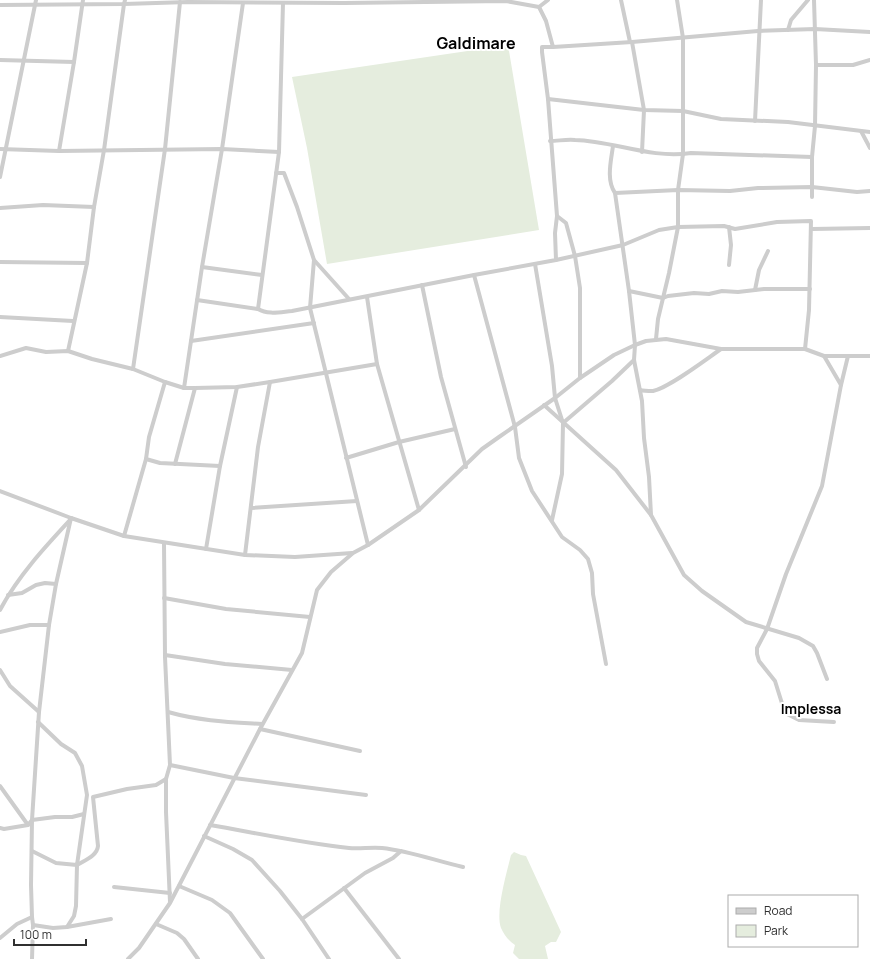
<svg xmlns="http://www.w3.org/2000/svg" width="870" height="959" font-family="Manrope,sans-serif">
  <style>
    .green { fill: #e5edde }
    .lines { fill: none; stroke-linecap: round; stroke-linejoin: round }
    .street { stroke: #cdcdcd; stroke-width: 4 }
    .labels { text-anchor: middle; stroke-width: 4; stroke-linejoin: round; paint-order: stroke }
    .quarter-label { font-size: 14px; font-weight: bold; fill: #000; stroke: #fff }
    .district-label { font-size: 16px; font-weight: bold; fill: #000; stroke: #fff }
  </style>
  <rect width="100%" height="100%" fill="#fff"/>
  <!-- green -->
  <g class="green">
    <path d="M508,45L539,230L327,264L307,148L292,77Z"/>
    <path d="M514,852L521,855L526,856L561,932L556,942H551L545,946L548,959H519L513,953L515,945C509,941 504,935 501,928C495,912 507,872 511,855Z"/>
  </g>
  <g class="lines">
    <!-- street -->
    <g class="street">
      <path d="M621,0L630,42"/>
      <path d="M0,5L124,4L125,0"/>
      <path d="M539,7L548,0"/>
      <path d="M788,30L791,20L808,0"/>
      <path d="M632,42L644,110L642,152"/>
      <path d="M0,60L74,62"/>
      <path d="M816,65H853L870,60"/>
      <path d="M548,99L644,110L683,111L721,119L788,122L870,132"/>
      <path d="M755,121L761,0"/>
      <path d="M861,131L870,148"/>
      <path d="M550,141C558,141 567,139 575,140C614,141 650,159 691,153L812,157"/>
      <path d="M613,146C611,161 606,180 615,193L629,291L635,345L634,360L642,401L644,438L649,477L651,515"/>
      <path d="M0,149L59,151L222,149L279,152"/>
      <path d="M59,151L74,62L83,0"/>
      <path d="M276,173H284L297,207L314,260L310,308L368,545"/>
      <path d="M0,177L36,0"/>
      <path d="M615,193L678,190L730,191L758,188L812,187L857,192L870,191"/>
      <path d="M812,197V157L815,126L816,65L814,0"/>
      <path d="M0,208L43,205L94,207"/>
      <path d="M557,216L566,223L575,256L580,288V378"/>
      <path d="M729,227L731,245L729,265"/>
      <path d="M812,229L870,228"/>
      <path d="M314,260L349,299"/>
      <path d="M556,260L623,245L659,230L678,227L724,226L735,229L777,222L811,221L809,310L805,349"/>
      <path d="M0,262L87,263"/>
      <path d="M535,264L552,366L555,398L563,423L562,474L552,520"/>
      <path d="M202,267L262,275"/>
      <path d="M474,275L515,427L519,458L532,491L562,537L580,550L588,559L592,573L593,594L606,664"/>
      <path d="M422,285L441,377L466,467"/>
      <path d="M755,290L759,270L768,251"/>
      <path d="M629,291L663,298L668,296L694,293L709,294L722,291L738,292L764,289H810"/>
      <path d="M367,297L377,364L419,510"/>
      <path d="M197,300L258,309C268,315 280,312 292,311L474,275L556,260L555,233L557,216L548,99L542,52V47H553"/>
      <path d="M258,309L279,152L283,3"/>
      <path d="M0,317L73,321"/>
      <path d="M656,339L658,319L669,273L678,227V190L683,154V38L677,0"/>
      <path d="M191,341L314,323"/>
      <path d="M68,351L87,263L94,207L104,150L124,4L188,2L344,3L506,1L539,7L546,21L553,47L632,42L758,31L815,29L870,32"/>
      <path d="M0,356L26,348L46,352L68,351L92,359L133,369L165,382L184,388H195L237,387L270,382L377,364"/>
      <path d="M824,356L841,385"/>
      <path d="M133,369L165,149L180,2"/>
      <path d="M184,388L202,267L222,149L243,3"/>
      <path d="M640,390C644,391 648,391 653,391C670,387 705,360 721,349"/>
      <path d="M544,405L616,470L651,515L684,575L702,591L746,622L799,638L813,646L817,653L827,679"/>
      <path d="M563,423L612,381L634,360"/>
      <path d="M346,458L399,442L455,429"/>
      <path d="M146,459L160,463L220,466"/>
      <path d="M175,464L195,388"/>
      <path d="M0,491L71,518L124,536L245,555L295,557L352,553"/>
      <path d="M251,508L357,501"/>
      <path d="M124,536L146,459L149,437L165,382"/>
      <path d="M164,543L165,657L170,765L166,779V812L170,902"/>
      <path d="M206,549L220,466L237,387"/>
      <path d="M245,555L258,447L270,382"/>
      <path d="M8,595L22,593L36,585L45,583L56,584"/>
      <path d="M164,598L226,609L310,617"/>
      <path d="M0,610C18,576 45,547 71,519"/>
      <path d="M0,632L30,625H49"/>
      <path d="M165,655L225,664L292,670"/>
      <path d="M0,670L10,686L39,712"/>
      <path d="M168,712C200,721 229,722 262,724"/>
      <path d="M834,722L799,720L785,713L775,681L759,661L757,654V648L767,629L786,574L822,486L841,385L848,356"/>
      <path d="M260,729L360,751"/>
      <path d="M170,765L234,778L366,795"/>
      <path d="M0,786L28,825"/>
      <path d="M210,825C256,833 302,843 349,848C360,849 371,847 382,848C410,851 436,861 463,867"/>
      <path d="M0,828L4,829L28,825L32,820L55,817H72L84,814"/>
      <path d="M204,836L233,849L252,860L280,891L302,919L329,959"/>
      <path d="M32,851L56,863L77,865L87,795L82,766L75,753L61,744L38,722"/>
      <path d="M179,886L212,900L230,913L263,959"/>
      <path d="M114,887L170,893"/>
      <path d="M344,888L399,959"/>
      <path d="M302,919L365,873L393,858L401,851"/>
      <path d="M156,924L177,933L184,939L198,959"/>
      <path d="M33,925L53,928L67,927L74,916L76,906L77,865C85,860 97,856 98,846L93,797L127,789L156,785L166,779"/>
      <path d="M67,927L111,919"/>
      <path d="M0,938L17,924L32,917"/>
      <path d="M32,959L33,925L32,917L31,885L32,820L39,712L49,625L56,584L71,518"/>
      <path d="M128,959L139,948L170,903L260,729L302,653L317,590L331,572L353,553L368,545L419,510L482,449L499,437L555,398L580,378L614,355L635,345L646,341L666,339L721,349H805L824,356H870"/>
    </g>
  </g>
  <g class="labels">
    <!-- quarter labels -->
    <g class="quarter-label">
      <text x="811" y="714">Implessa</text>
    </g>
    <!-- district labels -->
    <g class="district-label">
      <text x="476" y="49">Galdimare</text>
    </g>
  </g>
  <!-- legend -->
  <rect x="728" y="895" width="130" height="52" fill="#ffffff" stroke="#acacac"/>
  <rect x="736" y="908" width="20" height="6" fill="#cdcdcd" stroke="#acacac"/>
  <text x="764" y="915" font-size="12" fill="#303030">Road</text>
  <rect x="736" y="925" width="20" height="12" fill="#e5edde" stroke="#acacac"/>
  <text x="764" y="935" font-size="12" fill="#303030">Park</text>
  <!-- scale -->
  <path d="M14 939v6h72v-6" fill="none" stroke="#303030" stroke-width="2"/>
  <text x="20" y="939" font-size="12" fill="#303030" stroke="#ffffff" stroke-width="3" paint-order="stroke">100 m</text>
</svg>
